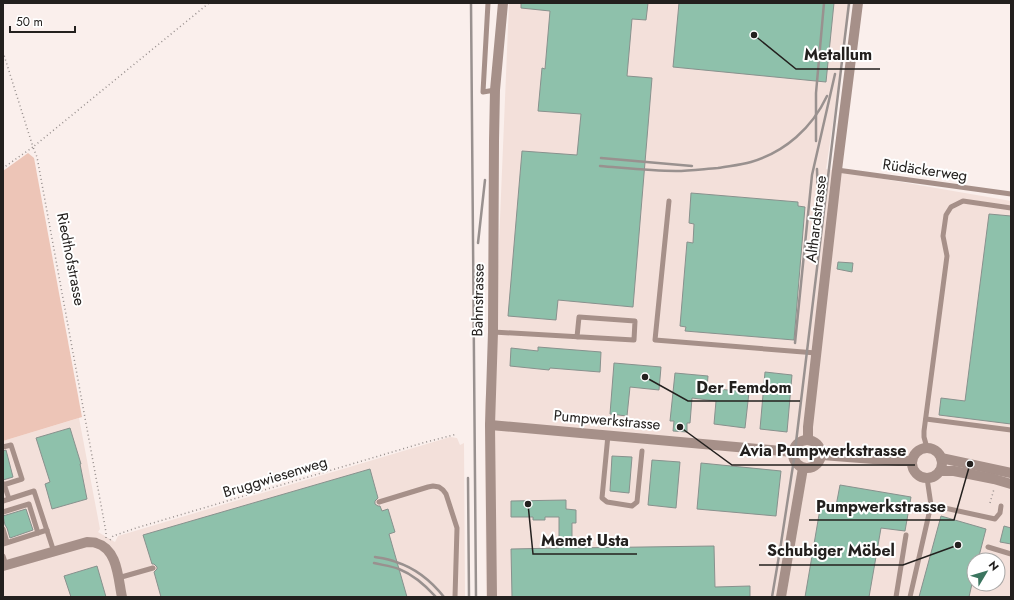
<svg xmlns="http://www.w3.org/2000/svg" width="1014" height="600" font-family="Jost,sans-serif">
  <style>
    .built { fill: #f3e0da; fill-rule: evenodd }
    .green { fill: #edc5b7 }
    .building { fill: #8ec1ab; stroke: #88918d }
    .lines { fill: none; stroke-linecap: round; stroke-linejoin: round }
    .path { stroke: #968e8c; stroke-width: 1.5; stroke-dasharray: 1 3; stroke-linecap: butt }
    .service { stroke: #a69089; stroke-width: 5 }
    .minor { stroke: #a69089; stroke-width: 10 }
    .rail { stroke: #99918f; stroke-width: 2.5 }
    .labels { text-anchor: middle; stroke-width: 4; stroke-linejoin: round; paint-order: stroke }
    .street-label { font-size: 15px; fill: #23201e; stroke: #fff }
    .leader { fill: none; stroke: #23201e; stroke-width: 1.5 }
    .callout-dot { fill: #23201e; stroke: #fff; stroke-width: 1.5 }
    .callout-label { font-size: 16px; text-anchor: middle; font-weight: bold; fill: #23201e; stroke: #fff; stroke-width: 4; stroke-linejoin: round; paint-order: stroke }
  </style>
  <rect width="100%" height="100%" fill="#faefec"/>
  <!-- built -->
  <g class="built">
    <path d="M509,3H851L826,169L1011,201V597H486L485,404L498,267ZM974,560H998V584H974Z"/>
    <path d="M79,418L100,529L98,532L115,542L118,536L450,437L457,438L460,445L464,443L465,597H3V441Z"/>
  </g>
  <!-- green -->
  <path class="green" d="M28,153L34,158L82,417L3,441V171Z"/>
  <!-- building -->
  <g class="building">
    <path d="M521,3H648L646,20L632,19L627,76L652,78L633,307L558,300L556,320L508,316L522,151L577,155L581,114L538,111L542,68L545,69L550,11L521,8Z"/>
    <path d="M679,3H834L826,82L673,67Z"/>
    <path d="M691,193L798,202V206L805,207L794,340L685,331L686,327L680,326L687,242L693,243L694,224L689,223Z"/>
    <path d="M989,214L1011,216V424L939,415L941,398L965,401Z"/>
    <path d="M838,262L853,263L852,272L837,269Z"/>
    <path d="M538,347L601,352L600,372L550,368L549,370L510,366L511,348L538,351Z"/>
    <path d="M614,363L661,367L659,390L630,387L627,416L610,414Z"/>
    <path d="M765,372L792,375L787,432L760,429Z"/>
    <path d="M675,373L708,376L707,388L749,392L745,428L714,424L716,401L692,398L690,423H687V432L673,431L674,421H670Z"/>
    <path d="M70,428L81,464H80L87,499L52,509L45,484L50,482L36,438Z"/>
    <path d="M6,450L13,477L3,480V451Z"/>
    <path d="M612,456L632,457L629,493L610,491Z"/>
    <path d="M652,460L680,462L676,508L648,505Z"/>
    <path d="M701,463L781,471L776,516L697,509Z"/>
    <path d="M370,469L378,498L375,501V504L378,506H380L382,511L388,509L395,532L389,534L407,597H161L154,572L157,569V567L154,564H152L143,535Z"/>
    <path d="M840,485L911,497L905,531L881,528L869,597H805L821,503L836,506Z"/>
    <path d="M566,500V509L576,510V523H572V548L714,546L715,587L750,586V597H512L511,549L559,548V517H545V520H533V517H511V501Z"/>
    <path d="M26,509L33,530L10,538L7,528L5,525L3,516Z"/>
    <path d="M941,516L986,529L978,560H974V575L969,597H919Z"/>
    <path d="M1004,526L1011,528V544L1000,542Z"/>
    <path d="M97,566L106,597H71L64,576Z"/>
  </g>
  <g class="lines">
    <!-- path -->
    <g class="path">
      <path d="M3,52L33,147L3,168"/>
      <path d="M990,503L994,489"/>
      <path d="M106,538V532L37,157L33,147L209,3"/>
      <path d="M110,540L113,536L136,528L426,442L457,434"/>
    </g>
    <!-- service -->
    <g class="service">
      <path d="M488,3L483,92L495,90"/>
      <path d="M837,170L1011,194"/>
      <path d="M669,201L655,340L816,353"/>
      <path d="M493,332L634,340L635,321L579,317L577,337"/>
      <path d="M926,419L1011,430"/>
      <path d="M608,435L602,498L607,502L632,506L637,502L642,451"/>
      <path d="M3,447L11,445L22,479L3,485"/>
      <path d="M927,448L924,437V431L947,256L943,236L946,215L951,207L963,201L1011,208"/>
      <path d="M927,478L931,505L995,519L1000,513L1001,506"/>
      <path d="M4,484L9,499"/>
      <path d="M3,501L34,491L54,552"/>
      <path d="M379,502L428,487L433,486L439,487L443,490L446,494L457,528L455,597"/>
      <path d="M3,512L29,504L38,533"/>
      <path d="M3,529L7,542"/>
      <path d="M3,544L47,530"/>
      <path d="M988,547L1011,554"/>
      <path d="M3,556L6,565"/>
      <path d="M118,578L153,568"/>
      <path d="M896,597L906,535"/>
      <path d="M910,597L931,505"/>
    </g>
    <!-- minor -->
    <g class="minor">
      <path d="M490,425L793,452"/>
      <circle cx="807" cy="454" r="14"/>
      <path d="M808,440V427L837,170L858,3"/>
      <circle cx="927" cy="463" r="15"/>
      <path d="M822,455L899,461H912"/>
      <path d="M941,458L1011,473"/>
      <path d="M940,471H954L994,479L1011,484"/>
      <path d="M3,566L87,542C90,542 94,542 96,543C118,549 118,579 122,597"/>
      <path d="M492,597L490,425L493,332L494,141L495,90L503,3"/>
      <path d="M781,597L803,468"/>
    </g>
    <!-- rail -->
    <g class="rail">
      <path d="M471,3L476,597"/>
      <path d="M816,141V93L824,3"/>
      <path d="M601,158L692,166"/>
      <path d="M600,166C625,168 650,171 676,171C690,171 704,169 718,168C729,166 741,165 751,162C785,152 812,128 827,96"/>
      <path d="M817,219L818,202L817,169"/>
      <path d="M478,243L485,180"/>
      <path d="M795,343L812,175L835,74"/>
      <path d="M468,478L469,597"/>
      <path d="M375,557C382,558 390,559 396,562C415,568 432,582 444,597"/>
      <path d="M374,563C382,565 391,566 399,569C414,575 426,586 436,597"/>
      <path d="M772,597L780,550L794,459L849,3"/>
    </g>
  </g>
  <g class="labels">
    <!-- street labels -->
    <g class="street-label">
      <text transform="translate(925 170) rotate(8)" y="5">Rüdäckerweg</text>
      <text transform="translate(816 219) rotate(-83)" y="5">Althardstrasse</text>
      <text transform="translate(71 259) rotate(79)" y="5">Riedthofstrasse</text>
      <text transform="translate(478 300) rotate(-89)" y="5">Bahnstrasse</text>
      <text transform="translate(607 420) rotate(5)" y="5">Pumpwerkstrasse</text>
      <text transform="translate(275 477) rotate(-17)" y="5">Bruggwiesenweg</text>
    </g>
  </g>
  <!-- callouts -->
  <path class="leader" d="M754 35L796 69H880M645 377L688 401H800M680 427L732 465H915M970 464L954 520H809M528 504L533 554H637M958 545L903 565H759"/>
  <g class="callout-dot">
    <circle cx="754" cy="35" r="4"/>
    <circle cx="645" cy="377" r="4"/>
    <circle cx="680" cy="427" r="4"/>
    <circle cx="970" cy="464" r="4"/>
    <circle cx="528" cy="504" r="4"/>
    <circle cx="958" cy="545" r="4"/>
  </g>
  <g class="callout-label">
    <text x="838" y="60">Metallum</text>
    <text x="744" y="393">Der Femdom</text>
    <text x="823" y="456">Avia Pumpwerkstrasse</text>
    <text x="881" y="512">Pumpwerkstrasse</text>
    <text x="585" y="546">Memet Usta</text>
    <text x="831" y="556">Schubiger Möbel</text>
  </g>
  <!-- border -->
  <rect width="1014" height="600" fill="none" stroke="#23201e" stroke-width="8"/>
  <!-- north arrow -->
  <g transform="translate(986 572) rotate(52)"><circle r="19" fill="#ffffff" stroke="#a7a6a5"/>
  <path d="M0-3L7 15L0 10L-7 15Z" fill="#3b755f"/>
  <text y="-6" font-size="11" font-weight="bold" text-anchor="middle" fill="#23201e">N</text>
  </g>
  <!-- scale -->
  <path d="M10 26v6h65v-6" fill="none" stroke="#23201e" stroke-width="2"/>
  <text x="16" y="26" font-size="12" fill="#23201e" stroke="#ffffff" stroke-width="3" paint-order="stroke">50 m</text>
</svg>
